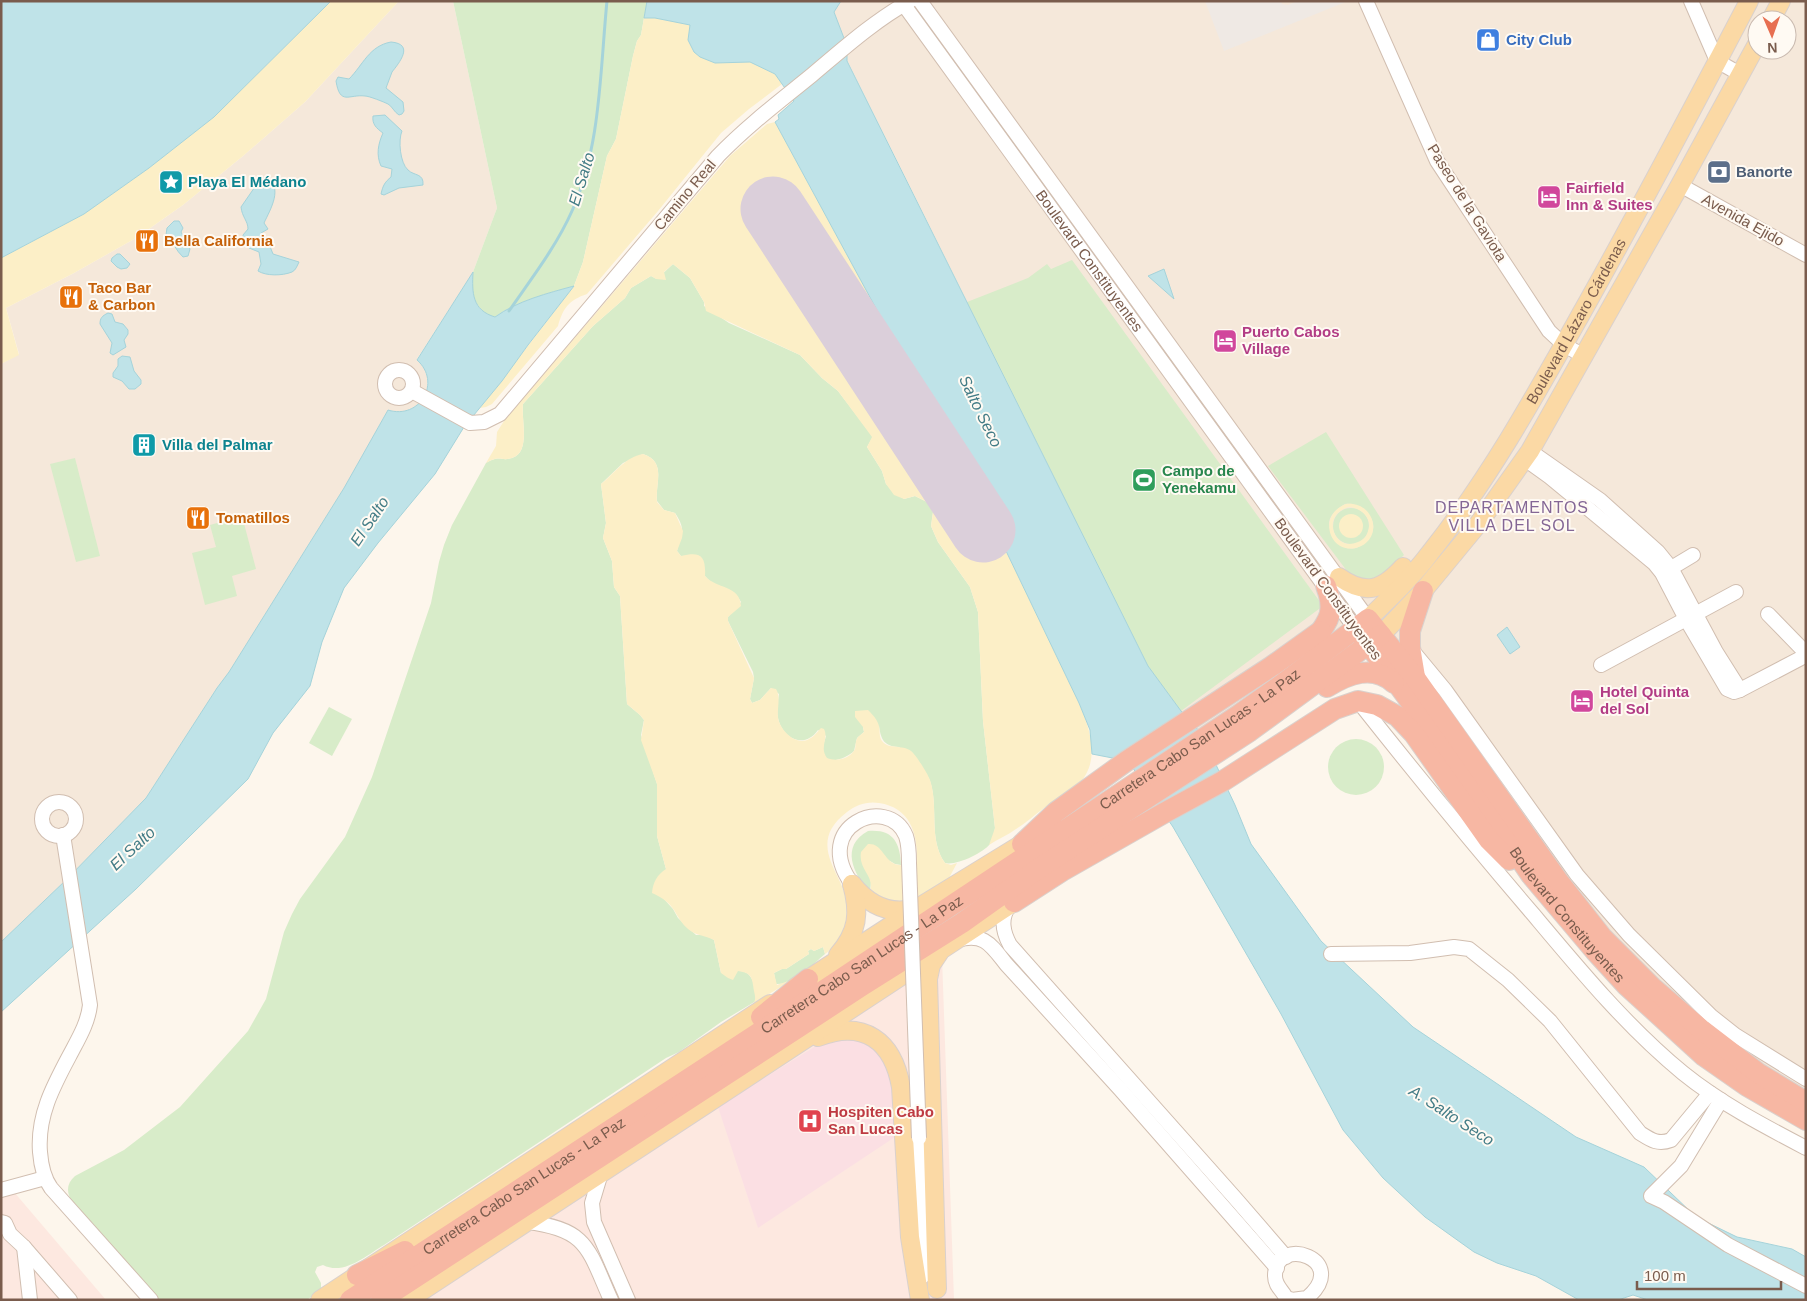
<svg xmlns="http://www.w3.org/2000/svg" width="1807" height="1301" font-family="Helvetica,sans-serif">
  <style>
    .residential { fill: #f5e8da; fill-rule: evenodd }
    .commercial { fill: #fde8e0 }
    .industrial { fill: #efe9e4 }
    .medical { fill: #fbdfe3 }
    .green { fill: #d8ecc9; fill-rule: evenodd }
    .sand { fill: #fcefc7; fill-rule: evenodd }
    .water { fill: #bfe3e8; stroke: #a5d3da }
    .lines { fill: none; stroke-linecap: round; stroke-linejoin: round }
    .stream { stroke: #a5d3da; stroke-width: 3 }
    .runway { stroke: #dbcfda; stroke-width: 65 }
    .minor-casing { stroke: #d1beb0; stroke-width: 16 }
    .major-casing { stroke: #dad1cd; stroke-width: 20 }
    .highway-casing { stroke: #dad1cd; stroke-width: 22 }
    .minor { stroke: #fff; stroke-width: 14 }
    .major { stroke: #fbd9a5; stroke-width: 18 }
    .highway { stroke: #f7b7a3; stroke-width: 20 }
    .minor-bridge-casing { stroke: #d1beb0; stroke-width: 16; stroke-linecap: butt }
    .minor-bridge { stroke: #fff; stroke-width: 14 }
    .labels { text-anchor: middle; stroke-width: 4; stroke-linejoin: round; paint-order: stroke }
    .shop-label { font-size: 15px; font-weight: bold; fill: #366cbe; stroke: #fffaf3; text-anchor: start }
    .service-label { font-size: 15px; font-weight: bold; fill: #4e5e75; stroke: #fffaf3; text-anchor: start }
    .culture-label { font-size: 15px; font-weight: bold; fill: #0d838f; stroke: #fffaf3; text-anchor: start }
    .hotel-label { font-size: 15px; font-weight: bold; fill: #b23c85; stroke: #fffaf3; text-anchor: start }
    .street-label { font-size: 15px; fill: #7a5c4d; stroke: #fffaf3 }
    .food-label { font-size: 15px; font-weight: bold; fill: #c56008; stroke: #fffaf3; text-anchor: start }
    .leisure-label { font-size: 15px; font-weight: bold; fill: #27864d; stroke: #fffaf3; text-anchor: start }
    .health-label { font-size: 15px; font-weight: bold; fill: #be3a42; stroke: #fffaf3; text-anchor: start }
    .water-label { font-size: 16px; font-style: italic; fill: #437c86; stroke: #fffaf3 }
    .neighbourhood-label { font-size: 16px; letter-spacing: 1px; fill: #846695; stroke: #fffaf3 }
  </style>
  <rect width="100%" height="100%" fill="#fdf6ec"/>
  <!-- residential -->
  <g class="residential">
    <path d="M399,1H453L497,208L473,272L417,359L424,368L427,377V387L425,394L417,405L409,410L399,412L388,410L344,488L229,672L217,688L146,798L66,880L1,942V364L19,354L6,308L74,273L136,238L183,205L243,156L305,102Z"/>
    <path d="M841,1H1806V1111L1691,1033L1368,631L1207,746L1148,666L847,60V46L834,12ZM1757,20H1787V50H1757Z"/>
  </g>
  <!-- commercial -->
  <g class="commercial">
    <path d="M942,957L954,1300H419Z"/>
    <path d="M14,1192L106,1300H1V1196Z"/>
  </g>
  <!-- industrial -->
  <path class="industrial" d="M1205,1H1281L1282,4L1288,5L1297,1H1348L1224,51Z"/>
  <!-- medical -->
  <path class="medical" d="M832,1036H861L891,1066L898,1135L758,1228L718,1107Z"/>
  <!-- green -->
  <g class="green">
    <path d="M453,1H647L641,35L637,41L633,56L616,139L607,156L583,262L574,286C548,293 517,301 495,317L485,314L480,308L475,301L472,289L473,272L497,208Z"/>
    <path d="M1072,260L1323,606L1181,711L1148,666L967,302L1028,278L1047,264L1051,269Z"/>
    <path d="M673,264L690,278L704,302V306L729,323L800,355L822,378L838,391L873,437L867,447L882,471L886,484L904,499L915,496L927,502L933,512L931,526L938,542L970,587L978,612L983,721L995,828C994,834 993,840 990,844C983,853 956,866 945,863C928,839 939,808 930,781C927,771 907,755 899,747C884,746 881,740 879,726L863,727L864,732L857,738L854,751C846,759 822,768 823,748C823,744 825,740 826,736L818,730C804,750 782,738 778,718C776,710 778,701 779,694L771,688L760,700L752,703L750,699L754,678L753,672L728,621V617L741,602C731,583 717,591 705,576V570L681,556L677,551C681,534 687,531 675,513L664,510L657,501C655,483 667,462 643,454L623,463L601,484L606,523L603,538L612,561L614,587L620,596L627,704L640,715L644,720L641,735L657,784V836L666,869L663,898L673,909L678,918L696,935H706L714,940L721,973C727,973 736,970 741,971C755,973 755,990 756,1001L721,1022L679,1052L666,1058L384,1245C367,1255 344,1276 323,1265L317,1267L315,1272L321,1283V1289L307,1300H160L73,1203C66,1193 66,1184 75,1176L124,1150L180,1107L248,1031L266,999L284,932L292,914L300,899L345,837L372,777L431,603L439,562L444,545L452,525L486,463C501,454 500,462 512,458C531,452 521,420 523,404L593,326L625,298L631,288L651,276L657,279Z"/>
    <path d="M1326,432L1404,555C1388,571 1370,593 1347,571L1268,466ZM1345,504C1353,503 1357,505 1363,510C1391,528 1355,562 1339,543C1324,527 1326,515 1345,504Z"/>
    <path d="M75,458L100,556L76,562L50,464Z"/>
    <circle cx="1351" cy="526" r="18"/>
    <path d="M242,516L256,569L232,576L237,596L205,605L192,553L216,547L210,525Z"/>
    <path d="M329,707L352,719L332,756L309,743Z"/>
    <circle cx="1356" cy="767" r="28"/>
    <path d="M868,831C893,829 900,842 901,865L895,864L890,861L870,879L871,882L870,892C853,874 840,846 868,831Z"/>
    <path d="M823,947L825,954C812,965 794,985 776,984L774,973L782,969H786L809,954L808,951L811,949L814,951Z"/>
  </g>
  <!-- sand -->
  <g class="sand">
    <path d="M331,1H399L305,102L243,156L183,205L136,238L74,273L6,308L19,355L1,364V258L84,214L149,168L214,117Z"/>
    <path d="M644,18H655L690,25L688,40L693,51L700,57L715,63L750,62L776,74L782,84L749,109L721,133L658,211L587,294C569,300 563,308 558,326L492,404L486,407L480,408L574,286L583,262L607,156L616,139L633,56L637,41L641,35Z"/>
    <path d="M775,122L995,528L1079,703C1090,729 1101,760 1079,784C1070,794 1056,801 1044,808C1034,815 1026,823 1016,829C1008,835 998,839 989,845L995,828L983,721L978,612L970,587L938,542L931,526L933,512L927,502L915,496L904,499L894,495L886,484L882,471L867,447L872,437L838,391L822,378L800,355L706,311L704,302L690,278L673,264L664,272L666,280L656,279L651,276L631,288L625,298L593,326L523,404C521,420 531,452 512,458C500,462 501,454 486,463L496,446L497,432L504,421L730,156L767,124Z"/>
    <path d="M643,454C667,462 655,483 657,502L664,510L675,513L683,531L682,538L677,551L681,556C701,551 706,556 705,576C716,589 740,585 741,606L728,617V621L754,678L750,699L752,703L760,700L771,688L776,689C781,697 777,708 778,717C779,729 796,747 809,739C814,737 817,732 821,728L824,729C829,739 819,747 827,758C836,762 850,759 855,749C856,745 855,741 858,737C860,735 862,734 864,732L863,727L855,717V711L868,710C873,715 877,719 879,726C880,731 879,737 882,741C889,750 902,744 911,751C916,755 928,774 930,780C939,807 928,839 945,863L951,865L957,863L949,878L919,899L891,904L870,892C875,875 858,870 861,852L868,844C881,843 883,857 893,863C899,867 910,865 917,864C918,836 912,808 879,803C867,801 856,805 847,812C799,849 855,880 849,921C849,925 845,930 842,934C837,943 833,949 825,954L823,947L814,951L811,949L808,951L809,954L786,969H782L774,973L777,985L794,979L754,1003C756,998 755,996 754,991C752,979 753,973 738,971L733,980L728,978L721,973L714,940C705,935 696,936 688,929C682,924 678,917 674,910C669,902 661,897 652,893C653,882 657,875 666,869L657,836V784L641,740L644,720L640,715L627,704L620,596L614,587L612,561L603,538L606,523L601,484C615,473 625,457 643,454Z"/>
    <path d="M1346,504C1376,501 1384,541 1356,548C1329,554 1317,515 1346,504ZM1349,507C1361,508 1373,518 1368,531C1367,536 1363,540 1358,542C1334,553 1320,514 1349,507Z"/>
    <circle cx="1351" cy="526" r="12"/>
  </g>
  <!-- water -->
  <g class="water">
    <path d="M1,1H331L214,117L149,168L84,214L1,258Z"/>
    <path d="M647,1H841L834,12L847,46V61L1148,666L1181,711L1201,733L1235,805L1251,844L1321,941L1413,1027L1576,1137L1644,1167L1696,1217L1737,1237L1792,1249L1806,1257V1300H1648L1633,1295L1618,1300H1579L1536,1276L1497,1263L1474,1252L1425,1217L1383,1178L1343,1130L1281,1014L1173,827L1128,761L1092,754L1090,730L1079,703L995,528L775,122L779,119L778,115L794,101L775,74L750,62L715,63L700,57L694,52L688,40L690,25L655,18H644Z"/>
    <path d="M391,42C415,44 399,63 392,72C390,77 388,83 386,88L403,102L404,111L402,114L399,115C394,112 392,106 388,104C384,102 369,96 365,96C349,94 340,106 336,81L338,77L349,79C363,65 369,46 391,42Z"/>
    <path d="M385,115L402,131C398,140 400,163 408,170C414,176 424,173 423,185L399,188L384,195L381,194C383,185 385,182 391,177L392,169L381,166C376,155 378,144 383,133C376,128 372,124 373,116Z"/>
    <path d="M267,176C283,189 271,208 264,223L268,229L261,233V242L269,244L273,254L299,262C297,266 296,270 292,272C282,276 266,276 258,271L261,264L259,252L249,248L244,243L243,235L248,229C248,221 242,217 241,207L259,181Z"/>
    <path d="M174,221H179L183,228L181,232L190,249L188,256L183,257C176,251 173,241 166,235L167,228Z"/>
    <path d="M117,254H120L130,264L127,268L121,269L117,267L111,261L112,258Z"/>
    <path d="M1164,269L1174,299L1148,276Z"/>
    <path d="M473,272C472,293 472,310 495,317C517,301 548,293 574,286L528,345L502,381L464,427L435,474L378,543L344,588L322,642L310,686L273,733L248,779L136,889L1,1012V942L66,880L146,798L217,688L229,672L344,488L388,410C420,420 442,382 417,360Z"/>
    <path d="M108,313L112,314L115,322L123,324L128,330V334L124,340L126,347L113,355L110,353L112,343L100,324C100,318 102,316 108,313Z"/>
    <path d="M122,356L130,357L134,371L141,380V384L135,389H129L122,381L113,377V373L118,366V359Z"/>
    <path d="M1507,627L1520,647L1510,654L1497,635Z"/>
  </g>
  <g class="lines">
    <!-- stream -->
    <path class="stream" d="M509,311C531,279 556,247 572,211C601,146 600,71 607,1"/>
    <!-- runway -->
    <path class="runway" d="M773,209L983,530"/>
    <defs>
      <g id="minor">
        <path d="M920,1L1368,619"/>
        <path d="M1366,1L1437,161L1549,331L1564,345L1584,356"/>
        <path d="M1691,1L1717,61L1740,74"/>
        <path id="s1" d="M904,5L1355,628"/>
        <path d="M1680,185L1806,255"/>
        <circle cx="399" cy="384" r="14"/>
        <path d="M412,391L470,423L484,422L500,414L718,156C747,126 780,101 812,75C843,49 874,21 910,1"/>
        <path d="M1530,451L1600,500L1658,552L1671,568L1716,652L1740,690"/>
        <path d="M1525,459L1550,477L1654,563L1662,573L1686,619L1727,689L1734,692L1740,690L1805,656V652L1768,614"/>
        <path d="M1663,573L1693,555"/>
        <path d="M1411,649L1445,690L1577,875L1629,935L1711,1016L1735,1035L1806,1079"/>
        <path d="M1601,665L1736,592"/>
        <path d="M1358,701C1415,773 1473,844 1533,914C1580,970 1627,1027 1683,1073C1720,1103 1764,1126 1806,1148"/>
        <circle cx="59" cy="819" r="17"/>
        <path d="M63,835L90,1005C88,1022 80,1036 72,1051C55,1083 37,1114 40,1152C41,1165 43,1177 51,1188L151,1300"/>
        <path d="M852,884C810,826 888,793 906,836C909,845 909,855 909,863"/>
        <path d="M1009,906C1000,919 1003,932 1010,945L1235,1198L1286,1257"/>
        <path d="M957,940C984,932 991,945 1006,964L1120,1089L1277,1268"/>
        <path d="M1331,954L1410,953L1454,947L1469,949L1508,980L1550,1021L1640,1133C1651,1140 1658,1145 1671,1140L1710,1093"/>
        <path d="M1721,1100L1681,1166L1651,1196L1664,1202L1728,1245L1806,1286"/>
        <path d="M919,1138L922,1277"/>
        <path d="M601,1173L592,1203L594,1222L628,1300"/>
        <path d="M1,1190L45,1178"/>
        <path d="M1,1222L5,1223L10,1234L24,1247L70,1300"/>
        <path d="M527,1222C588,1229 588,1249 611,1300"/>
        <path d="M24,1247L30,1300"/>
        <path d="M1287,1298L1292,1300L1307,1298C1352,1260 1275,1233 1275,1276C1275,1287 1284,1291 1287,1300"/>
      </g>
      <g id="major">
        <path d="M1771,20L1781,1"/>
        <path d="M1339,577C1366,596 1382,590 1403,567"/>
        <path id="s2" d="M1368,619C1390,598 1412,577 1430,553C1489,479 1535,396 1581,314C1639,211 1694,106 1749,1"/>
        <path d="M1381,635L1423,591L1479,523L1530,451L1680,185L1757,44"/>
        <path d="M852,884C868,904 889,916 916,908"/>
        <path d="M838,955C858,932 860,913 852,884"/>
        <path d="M796,987L921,906L1022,844"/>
        <path d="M818,1037C864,1019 893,1041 901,1087L910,1237L920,1300"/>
        <path d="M937,1289L928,979L931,965L939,953"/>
        <path d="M320,1300L770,1004"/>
        <path d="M408,1300L1014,902"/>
      </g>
      <g id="highway">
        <path id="s3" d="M1360,633L1446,750L1531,875L1595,951L1626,985L1704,1056L1747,1086L1806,1120"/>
        <path d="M1314,641C1329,620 1336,612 1326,586"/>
        <path d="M1415,677L1410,647V631L1423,591"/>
        <path d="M1327,687C1348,674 1373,664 1394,683"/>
        <path d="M1022,844L1056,812L1128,760L1272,666L1321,631"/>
        <path d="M1014,902L1062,871L1164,813L1223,781L1335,709L1358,701L1377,705L1397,716L1414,734L1489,840L1509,860"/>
        <path d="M761,1017L808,979"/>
        <path d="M357,1275L405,1251"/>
        <path id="s4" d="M350,1300L827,988L1240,714L1285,682L1368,619L1416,679L1559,882L1602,937L1652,987L1702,1030L1758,1073L1806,1102"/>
        <path d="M381,1300L862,986L962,923L1041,867L1250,731L1381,635"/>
      </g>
    </defs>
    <!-- minor casing -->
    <use href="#minor" class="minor-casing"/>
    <!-- major casing -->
    <use href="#major" class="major-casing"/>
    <!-- highway casing -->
    <use href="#highway" class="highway-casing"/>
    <!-- minor -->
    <use href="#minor" class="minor"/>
    <!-- major -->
    <use href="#major" class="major"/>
    <!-- highway -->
    <use href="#highway" class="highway"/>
    <defs>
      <path id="minor-bridge" d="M909,863L919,1138"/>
    </defs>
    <!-- minor-bridge casing -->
    <use href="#minor-bridge" class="minor-bridge-casing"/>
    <!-- minor-bridge -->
    <use href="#minor-bridge" class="minor-bridge"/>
  </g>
  <!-- icons -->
  <defs>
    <symbol id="shop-square" viewBox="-11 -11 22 22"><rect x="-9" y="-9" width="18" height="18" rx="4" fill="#3f7fe0" stroke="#fffaf3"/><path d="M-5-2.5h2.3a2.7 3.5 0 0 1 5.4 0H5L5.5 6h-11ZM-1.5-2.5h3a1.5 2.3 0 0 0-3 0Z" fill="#fff"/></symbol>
    <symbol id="bank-square" viewBox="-11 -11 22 22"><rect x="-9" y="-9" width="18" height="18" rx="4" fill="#5c6f8a" stroke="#fffaf3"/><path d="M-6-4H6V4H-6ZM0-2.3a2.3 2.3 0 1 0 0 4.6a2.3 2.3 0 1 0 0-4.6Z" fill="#fff"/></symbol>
    <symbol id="sight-square" viewBox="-11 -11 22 22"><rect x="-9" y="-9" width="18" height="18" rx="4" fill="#0f9aa8" stroke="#fffaf3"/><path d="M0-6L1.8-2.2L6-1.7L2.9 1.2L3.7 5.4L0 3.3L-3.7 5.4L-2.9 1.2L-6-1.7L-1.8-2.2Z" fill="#fff"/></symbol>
    <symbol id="hotel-square" viewBox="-11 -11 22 22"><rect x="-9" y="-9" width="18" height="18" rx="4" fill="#d1479c" stroke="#fffaf3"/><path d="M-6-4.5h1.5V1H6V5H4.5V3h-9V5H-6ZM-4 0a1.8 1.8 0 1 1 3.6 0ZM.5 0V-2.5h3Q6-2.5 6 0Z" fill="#fff"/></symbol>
    <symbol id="restaurant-square" viewBox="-11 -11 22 22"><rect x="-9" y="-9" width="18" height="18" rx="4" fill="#e8710a" stroke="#fffaf3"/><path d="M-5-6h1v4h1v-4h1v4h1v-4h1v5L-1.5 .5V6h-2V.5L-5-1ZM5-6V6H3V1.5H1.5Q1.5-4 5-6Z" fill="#fff"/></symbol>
    <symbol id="building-square" viewBox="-11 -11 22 22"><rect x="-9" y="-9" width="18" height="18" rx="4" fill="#0f9aa8" stroke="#fffaf3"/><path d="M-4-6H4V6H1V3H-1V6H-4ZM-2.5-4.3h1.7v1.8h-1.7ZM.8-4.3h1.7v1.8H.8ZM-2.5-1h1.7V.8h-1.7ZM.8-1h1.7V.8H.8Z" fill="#fff"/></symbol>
    <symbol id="stadium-square" viewBox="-11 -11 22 22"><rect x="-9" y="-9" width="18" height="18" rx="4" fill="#2e9e5b" stroke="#fffaf3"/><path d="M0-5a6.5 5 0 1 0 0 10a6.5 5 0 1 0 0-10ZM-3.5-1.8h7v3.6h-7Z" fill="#fff"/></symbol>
    <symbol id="hospital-square" viewBox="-11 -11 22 22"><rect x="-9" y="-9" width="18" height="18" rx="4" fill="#e0444e" stroke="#fffaf3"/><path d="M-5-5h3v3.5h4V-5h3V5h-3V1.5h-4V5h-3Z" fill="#fff"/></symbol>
  </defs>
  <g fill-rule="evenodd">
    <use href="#shop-square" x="1474" y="26" width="28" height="28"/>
    <use href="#bank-square" x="1705" y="158" width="28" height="28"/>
    <use href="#sight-square" x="157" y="168" width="28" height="28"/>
    <use href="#hotel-square" x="1535" y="183" width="28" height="28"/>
    <use href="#restaurant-square" x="133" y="227" width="28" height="28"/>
    <use href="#restaurant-square" x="57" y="283" width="28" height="28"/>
    <use href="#hotel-square" x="1211" y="327" width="28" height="28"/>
    <use href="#building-square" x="130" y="431" width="28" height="28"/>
    <use href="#stadium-square" x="1130" y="466" width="28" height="28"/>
    <use href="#restaurant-square" x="184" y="504" width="28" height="28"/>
    <use href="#hotel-square" x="1568" y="687" width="28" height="28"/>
    <use href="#hospital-square" x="796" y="1107" width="28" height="28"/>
  </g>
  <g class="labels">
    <!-- shop labels -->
    <g class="shop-label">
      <text x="1506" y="45">City Club</text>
    </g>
    <!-- service labels -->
    <g class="service-label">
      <text x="1736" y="177">Banorte</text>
    </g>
    <!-- culture labels -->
    <g class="culture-label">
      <text x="188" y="187">Playa El Médano</text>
      <text x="162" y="450">Villa del Palmar</text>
    </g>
    <!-- hotel labels -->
    <g class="hotel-label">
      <text x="1566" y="193">Fairfield<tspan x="1566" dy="17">Inn &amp; Suites</tspan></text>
      <text x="1242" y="337">Puerto Cabos<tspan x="1242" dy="17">Village</tspan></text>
      <text x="1600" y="697">Hotel Quinta<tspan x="1600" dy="17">del Sol</tspan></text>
    </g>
    <!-- street labels -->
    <g class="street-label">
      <text transform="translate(685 195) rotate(-50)" y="5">Camino Real</text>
      <text transform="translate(1467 203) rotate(58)" y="5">Paseo de la Gaviota</text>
      <text transform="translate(1743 220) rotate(29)" y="5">Avenida Ejido</text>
      <text dy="5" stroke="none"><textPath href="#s1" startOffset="316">Boulevard Constituyentes</textPath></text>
      <text dy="5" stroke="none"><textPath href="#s2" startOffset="365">Boulevard Lázaro Cárdenas</textPath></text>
      <text transform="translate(1328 589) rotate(54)" y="5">Boulevard Constituyentes</text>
      <text dy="5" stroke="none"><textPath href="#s4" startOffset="1018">Carretera Cabo San Lucas - La Paz</textPath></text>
      <text dy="5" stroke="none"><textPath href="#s3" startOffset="350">Boulevard Constituyentes</textPath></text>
      <text dy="5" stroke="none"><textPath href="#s4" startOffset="612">Carretera Cabo San Lucas - La Paz</textPath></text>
      <text dy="5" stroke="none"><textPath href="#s4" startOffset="208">Carretera Cabo San Lucas - La Paz</textPath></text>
    </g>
    <!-- food labels -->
    <g class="food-label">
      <text x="164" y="246">Bella California</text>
      <text x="88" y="293">Taco Bar<tspan x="88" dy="17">&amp; Carbon</tspan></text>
      <text x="216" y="523">Tomatillos</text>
    </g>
    <!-- leisure labels -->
    <g class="leisure-label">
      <text x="1162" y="476">Campo de<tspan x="1162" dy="17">Yenekamu</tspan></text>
    </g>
    <!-- health labels -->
    <g class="health-label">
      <text x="828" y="1117">Hospiten Cabo<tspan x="828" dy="17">San Lucas</tspan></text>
    </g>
    <!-- water labels -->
    <g class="water-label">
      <text transform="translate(581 179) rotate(-73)" y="6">El Salto</text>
      <text transform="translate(981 411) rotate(64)" y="6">Salto Seco</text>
      <text transform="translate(369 521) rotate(-56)" y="6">El Salto</text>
      <text transform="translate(132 848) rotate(-43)" y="6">El Salto</text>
      <text transform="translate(1452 1115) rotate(33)" y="6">A. Salto Seco</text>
    </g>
    <!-- neighbourhood labels -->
    <g class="neighbourhood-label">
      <text x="1512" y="513">DEPARTAMENTOS<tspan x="1512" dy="18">VILLA DEL SOL</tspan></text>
    </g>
  </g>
  <!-- border -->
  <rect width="1807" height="1301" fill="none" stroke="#7a5c4d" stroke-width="5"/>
  <!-- north arrow -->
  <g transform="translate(1772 35) rotate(178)"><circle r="24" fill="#fffaf3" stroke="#cabbb1"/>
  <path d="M0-4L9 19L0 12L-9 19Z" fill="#e76f51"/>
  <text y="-8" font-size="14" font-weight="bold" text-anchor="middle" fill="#7a5c4d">N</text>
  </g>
  <!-- scale -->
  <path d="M1637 1281v8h144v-8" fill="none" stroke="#7a5c4d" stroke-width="2.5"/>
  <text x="1644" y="1281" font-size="15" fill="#7a5c4d" stroke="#fffaf3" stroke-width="4" paint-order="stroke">100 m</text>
</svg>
